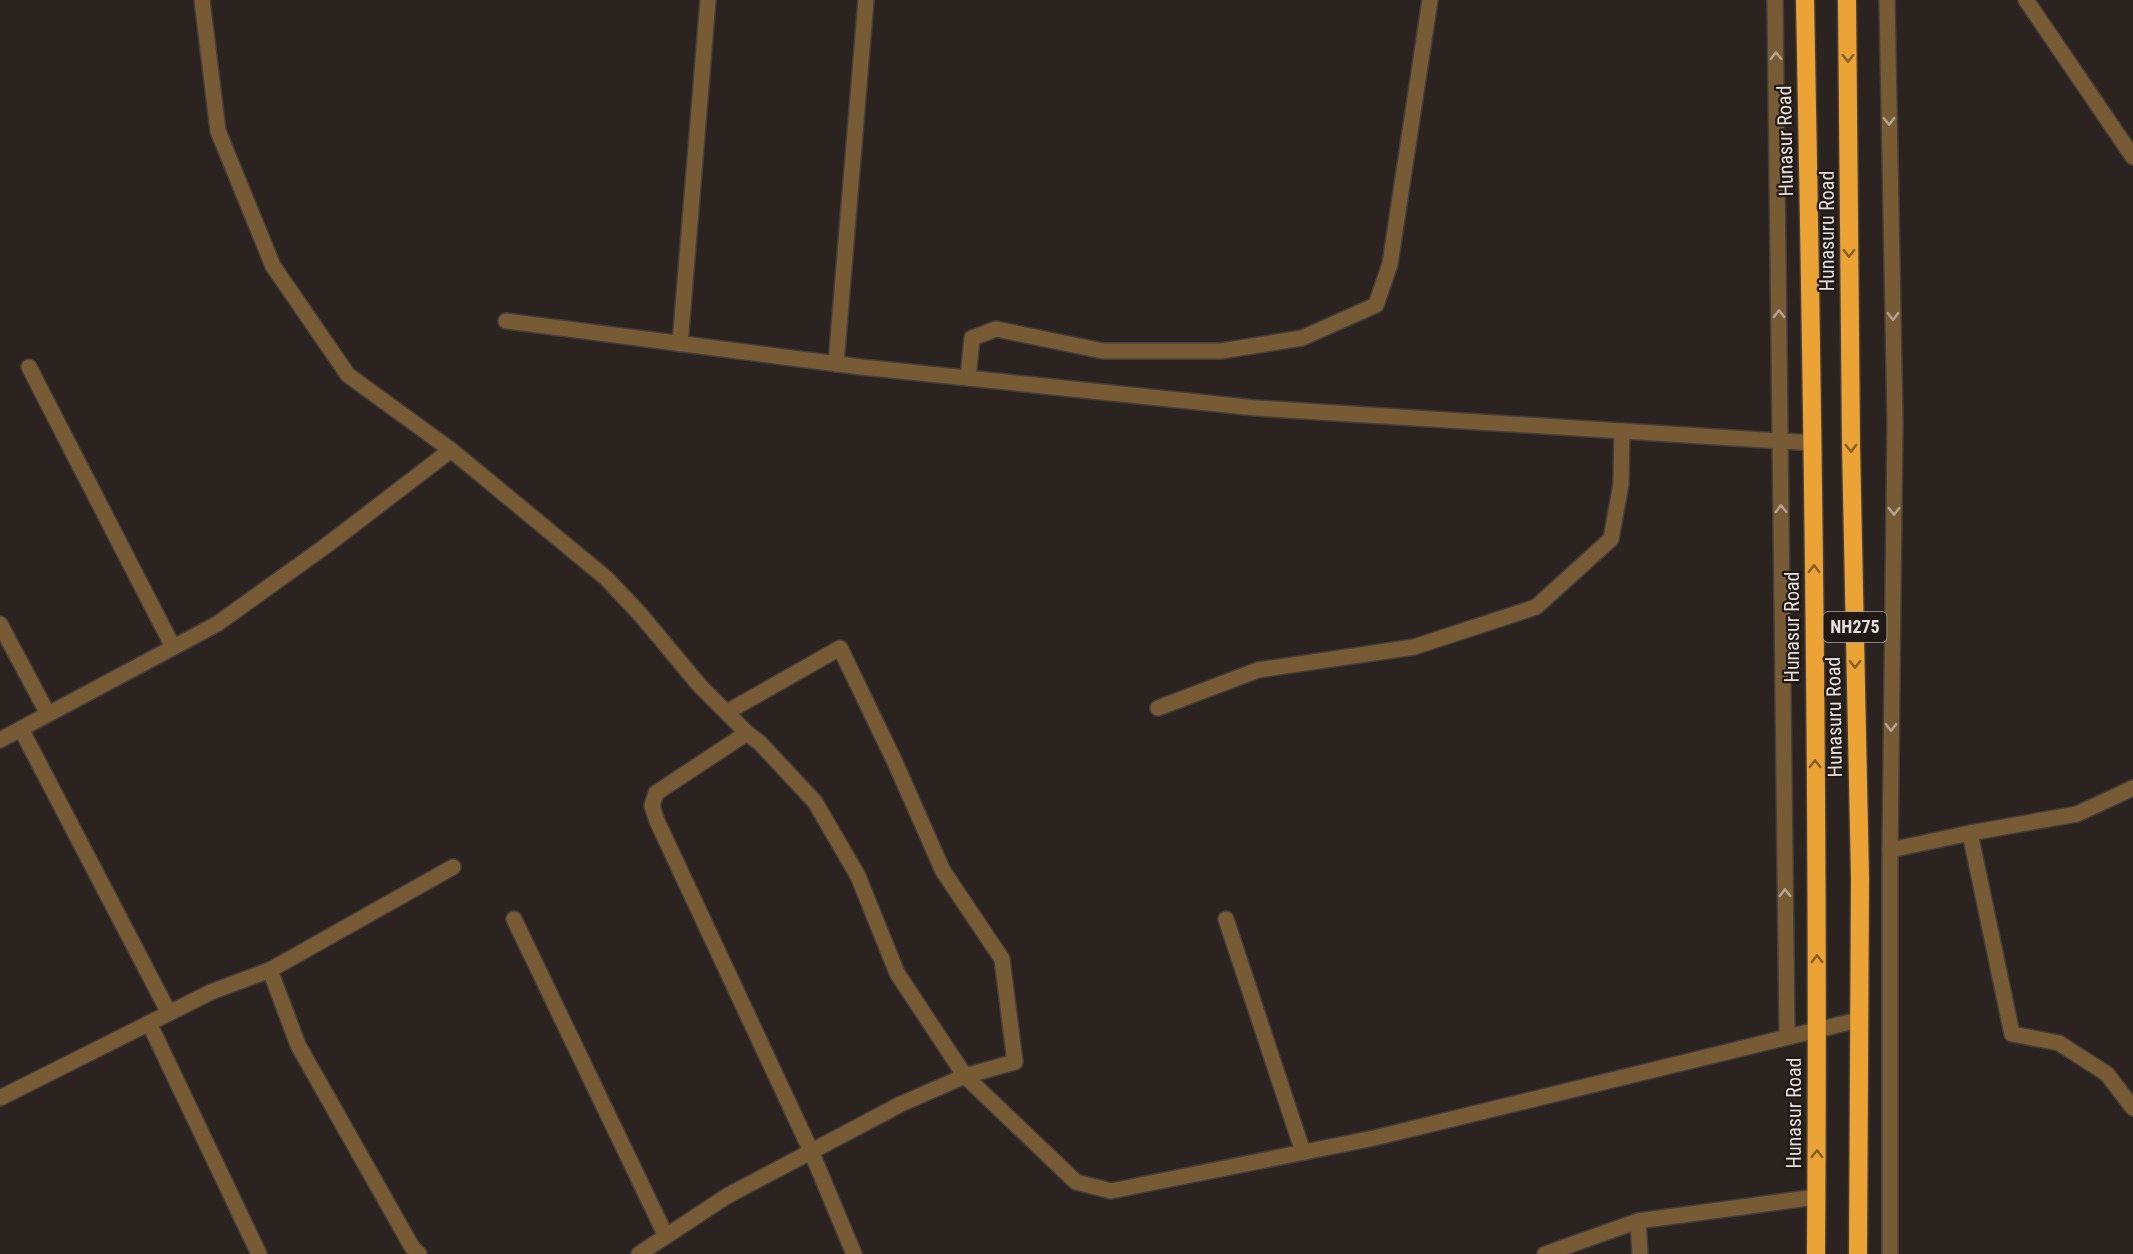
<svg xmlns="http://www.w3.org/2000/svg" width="2133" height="1254" font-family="'Roboto Condensed',sans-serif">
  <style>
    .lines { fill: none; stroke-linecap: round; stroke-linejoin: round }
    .minor-casing { stroke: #453d3a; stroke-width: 18 }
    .highway-casing { stroke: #453d3a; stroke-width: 21 }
    .minor { stroke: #775b35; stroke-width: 15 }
    .highway { stroke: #eba336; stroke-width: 18 }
    .oneway { stroke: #b4a492 }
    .oneway2 { stroke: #865e26 }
    .labels { text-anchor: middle; stroke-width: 4.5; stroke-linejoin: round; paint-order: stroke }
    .shield { fill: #211916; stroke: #aba4a2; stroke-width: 1.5 }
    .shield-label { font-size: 18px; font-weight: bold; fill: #e6e0de }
    .street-label { font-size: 20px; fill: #e6e0de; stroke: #211916 }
  </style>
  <rect width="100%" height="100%" fill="#2b231f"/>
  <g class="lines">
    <defs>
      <g id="minor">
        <path d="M202,0L218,131L273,266L348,375L451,450L606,578L640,614L700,686L747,733L760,743L815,802L858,876L897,973L965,1076L1015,1062L1002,959L943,871L894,760L840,648L727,712"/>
        <path d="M1775,0L1787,1036"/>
        <path d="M1887,0L1895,422L1890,850V1254"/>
        <path d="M2026,0L2133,157"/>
        <path d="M506,321L861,367L1256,408L1813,443"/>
        <path d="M680,344L708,0"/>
        <path d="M836,364L866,0"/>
        <path d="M29,367L173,647"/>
        <path d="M968,378L972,338L996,329L1103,351H1221L1302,338L1376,305L1390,264L1430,0"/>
        <path d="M0,624L48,714"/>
        <path d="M1158,708L1258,670L1414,647L1536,607L1611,539L1621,484L1622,431"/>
        <path d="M21,729L169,1013"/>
        <path d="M747,733L656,793L652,806L657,821L811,1151L854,1254"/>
        <path d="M0,740L217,624L327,545L451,450"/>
        <path d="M1970,833L2012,1034L2059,1043L2107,1074L2133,1108"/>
        <path d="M1890,850L1970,833L2077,814L2133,788"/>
        <path d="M514,919L666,1236"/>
        <path d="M1226,919L1303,1152"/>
        <path d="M270,970L453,867"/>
        <path d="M149,1023L259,1254"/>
        <path d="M0,1098L211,992L270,970L298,1045L412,1247L419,1254"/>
        <path d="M1638,1221L1640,1254"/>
        <path d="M639,1254L727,1196L901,1104L965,1076L1076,1182L1111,1191L1374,1138L1858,1020"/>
        <path d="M1545,1254L1638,1221L1816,1197"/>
      </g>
      <g id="highway">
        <path d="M1805,0C1813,418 1819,836 1816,1254"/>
        <path d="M1847,0L1851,445L1860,878L1858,1254"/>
      </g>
    </defs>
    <!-- minor casing -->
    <use href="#minor" class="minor-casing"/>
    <!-- highway casing -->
    <use href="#highway" class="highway-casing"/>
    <!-- minor -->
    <use href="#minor" class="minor"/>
    <!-- highway -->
    <use href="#highway" class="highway"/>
  </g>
  <!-- one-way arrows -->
  <defs><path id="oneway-chevron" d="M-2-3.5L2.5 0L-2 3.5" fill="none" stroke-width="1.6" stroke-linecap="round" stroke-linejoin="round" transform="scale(1.5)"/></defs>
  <g class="oneway">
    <use href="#oneway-chevron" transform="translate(1776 56) rotate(-91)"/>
    <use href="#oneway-chevron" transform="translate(1889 121) rotate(89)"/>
    <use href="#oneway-chevron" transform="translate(1779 314) rotate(-91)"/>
    <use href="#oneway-chevron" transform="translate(1893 316) rotate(89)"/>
    <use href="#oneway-chevron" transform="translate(1781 509) rotate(-91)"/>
    <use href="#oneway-chevron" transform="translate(1894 511) rotate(91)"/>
    <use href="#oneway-chevron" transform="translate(1891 727) rotate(91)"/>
    <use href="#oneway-chevron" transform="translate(1785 893) rotate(-91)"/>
  </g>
  <g class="oneway2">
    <use href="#oneway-chevron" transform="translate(1848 58) rotate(90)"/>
    <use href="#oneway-chevron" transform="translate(1849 253) rotate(90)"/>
    <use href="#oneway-chevron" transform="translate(1851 448) rotate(89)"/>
    <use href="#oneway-chevron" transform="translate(1814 569) rotate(-90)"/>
    <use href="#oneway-chevron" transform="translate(1855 664) rotate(89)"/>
    <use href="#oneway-chevron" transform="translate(1815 764) rotate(-90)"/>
    <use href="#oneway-chevron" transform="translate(1817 959) rotate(-90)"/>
    <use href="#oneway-chevron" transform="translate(1817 1154) rotate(-90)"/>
  </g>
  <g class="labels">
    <!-- shield labels -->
    <rect class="shield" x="1823.5" y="612" width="63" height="30" rx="4.5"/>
    <g class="shield-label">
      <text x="1855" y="633">NH275</text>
    </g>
    <!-- street labels -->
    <g class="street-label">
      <text transform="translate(1785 141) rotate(-91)" y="7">Hunasur Road</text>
      <text transform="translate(1827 231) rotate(-90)" y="7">Hunasuru Road</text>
      <text transform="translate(1792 627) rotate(-90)" y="7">Hunasur Road</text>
      <text transform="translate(1834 717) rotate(-91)" y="7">Hunasuru Road</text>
      <text transform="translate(1794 1113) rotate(-90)" y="7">Hunasur Road</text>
    </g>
  </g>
</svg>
